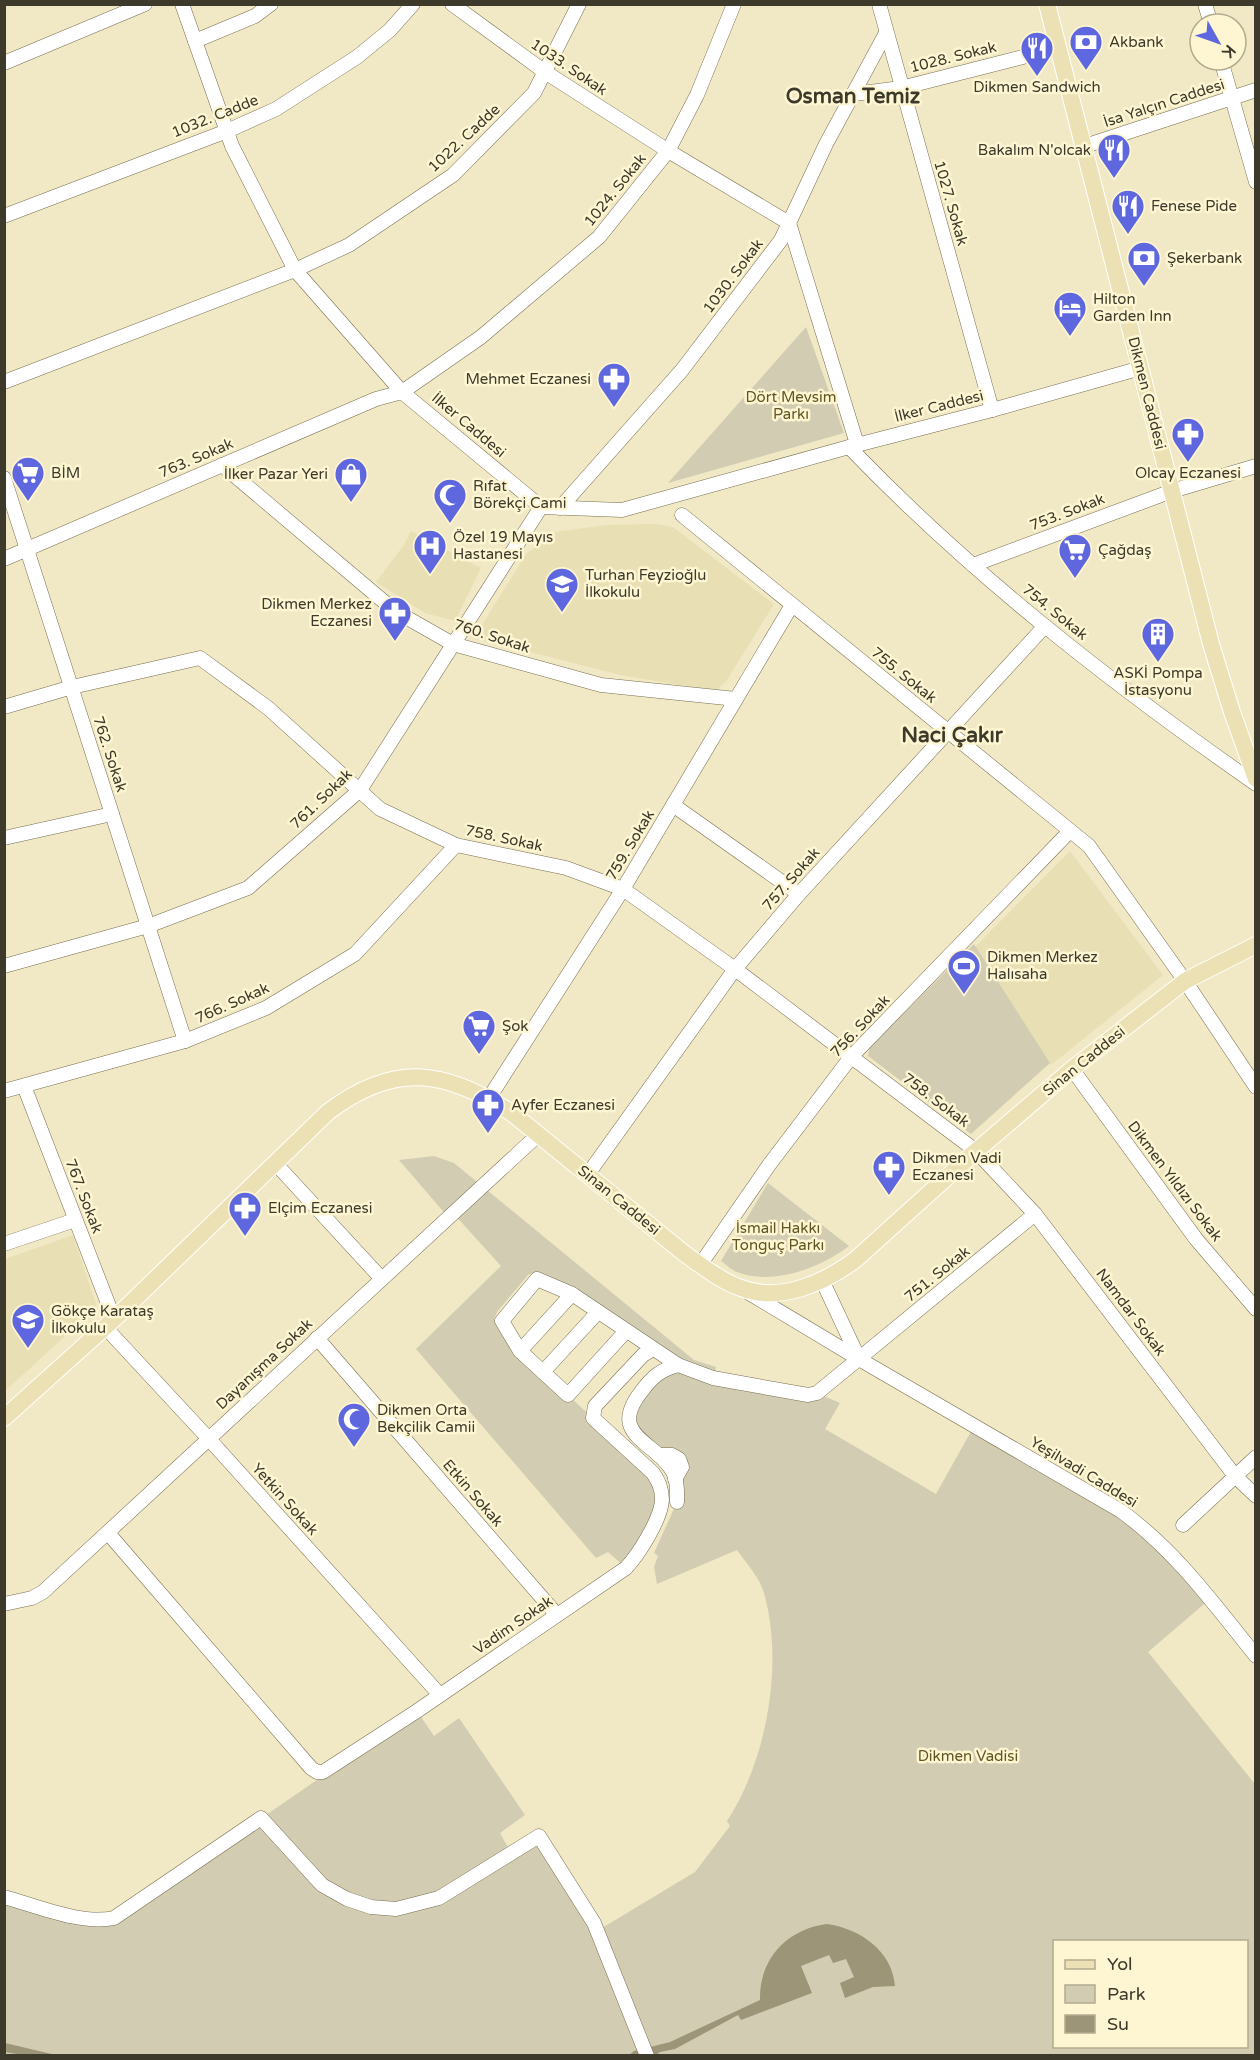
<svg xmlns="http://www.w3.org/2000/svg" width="1260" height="2060" font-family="'Varela Round',sans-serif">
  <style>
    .built { fill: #e9dfb4 }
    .green { fill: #d2ccb2; fill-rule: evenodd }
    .water { fill: #9c9578 }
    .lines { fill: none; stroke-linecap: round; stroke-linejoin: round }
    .minor-casing { stroke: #776f50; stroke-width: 15 }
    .major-casing { stroke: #fff; stroke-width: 18 }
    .minor { stroke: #fff; stroke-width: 14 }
    .major { stroke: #ece1b5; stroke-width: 16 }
    .labels { text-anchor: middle; stroke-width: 5; stroke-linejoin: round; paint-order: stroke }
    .poi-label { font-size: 15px; fill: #3d3a2c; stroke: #fef6d2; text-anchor: start }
    .street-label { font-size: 15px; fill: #3d3a2c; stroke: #fef6d2 }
    .park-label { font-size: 15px; fill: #615522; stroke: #fef6d2 }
    .district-label { font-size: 21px; font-weight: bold; fill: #3d3a2c; stroke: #fef6d2 }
  </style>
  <rect width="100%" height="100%" fill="#f1e8c5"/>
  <!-- built -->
  <g class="built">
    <path d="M656,524L673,527L774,604L727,680L716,691L620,675L474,638L526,554L555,532L607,525Z"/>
    <path d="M411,531L481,568L455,621L425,613L376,582L404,545Z"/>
    <path d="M1070,851L1163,975L1051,1065L975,947Z"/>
    <path d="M73,1235L97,1307L5,1391V1259Z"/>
  </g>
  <!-- green -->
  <g class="green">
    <path d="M806,327L844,433L668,483Z"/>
    <path d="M974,944L1050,1063L971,1134L868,1056L870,1046Z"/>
    <path d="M434,1156L454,1163L694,1360L716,1367L714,1378L817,1393L840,1403L825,1429L936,1494L974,1426L1121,1511L1210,1599L1148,1652L1255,1784V2055H5L4,1897L101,1921L253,1824L417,1711L434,1736L459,1718L525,1815L500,1833L511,1853L539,1836L597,1931L695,1872L730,1826L727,1821C767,1760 784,1664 764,1593C760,1578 746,1563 737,1550L657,1584L654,1567L658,1556L654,1553L677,1502V1486L632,1431L637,1398L677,1365L539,1273L535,1272L528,1275L497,1312L494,1319L502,1335L653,1473L662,1503L626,1568L608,1552L596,1558L416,1349L501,1266L453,1213L448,1217L399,1160ZM1054,1942H1246V2046H1054Z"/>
    <path d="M768,1183L849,1246C820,1268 773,1286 737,1272C731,1270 726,1264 721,1261Z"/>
  </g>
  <!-- water -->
  <g class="water">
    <path d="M827,1924C860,1929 892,1950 895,1986L873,1987L845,1998L840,1983L854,1977L846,1959L833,1963L829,1955L801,1966L812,1993L741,2020L738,2015L675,2049L660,2052L656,2055L628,2056L634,2051L670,2042L760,2000C759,1959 787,1929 827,1924Z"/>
    <path d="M5,2043L56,2055H22L5,2052Z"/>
  </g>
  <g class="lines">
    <defs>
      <g id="minor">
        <path d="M182,4L232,146L295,270L402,392L541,507L622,510L849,447L992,410L1141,368"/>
        <path d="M452,4L545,72L670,152L789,223L857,444"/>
        <path d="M879,4L992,410"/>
        <path d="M1205,4L1211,24"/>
        <path d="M195,41L255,16L271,4"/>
        <path d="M1221,60L1256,182"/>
        <path d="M4,63L145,4"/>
        <path d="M854,94L901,88L1058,48"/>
        <path d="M1082,147L1256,90"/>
        <path d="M4,216L227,131L276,109L357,57L390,30L413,4"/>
        <path d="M4,382L295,270L349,245L453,175L534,93L579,4"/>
        <path d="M849,447C971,574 1111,683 1256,784"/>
        <path d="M222,465L395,611L453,644L601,685L736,699"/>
        <path d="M4,478L185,1041"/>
        <path d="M560,508L682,370L781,240L826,144L886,33"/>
        <path d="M682,515L1089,846L1185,981L1256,1087"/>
        <path d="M4,559L376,399L402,392L481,337L599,237L668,151L697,95L734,4"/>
        <path d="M973,565L1172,491L1256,466"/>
        <path d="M4,707L72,687L200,658L268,708L380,809L456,845L566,868L623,889L735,969L976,1151L1035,1214L1235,1476L1256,1496"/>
        <path d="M673,805L799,894"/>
        <path d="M4,838L112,814"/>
        <path d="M4,966L148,926L248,888L360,790L541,507"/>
        <path d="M1072,1069L1196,1239L1256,1309"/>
        <path d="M24,1086L114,1319"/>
        <path d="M4,1091L185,1041L266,1008L355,954L456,845"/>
        <path d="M489,1098L623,889L792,605"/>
        <path d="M275,1163L381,1278"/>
        <path d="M588,1174L735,969L799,894L1045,626"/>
        <path d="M4,1244L75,1220"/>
        <path d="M700,1265L769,1165L851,1057L1070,831"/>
        <path d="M822,1280L859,1359"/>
        <path d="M749,1293L859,1359L1121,1511C1176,1551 1213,1603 1256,1656"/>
        <path d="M105,1327L209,1439L440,1695"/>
        <path d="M626,1331L568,1395L520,1351L502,1321L537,1279L572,1294L678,1365L713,1378L808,1395L817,1393L1035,1214"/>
        <path d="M317,1338L557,1615"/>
        <path d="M520,1351L572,1294"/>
        <path d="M543,1372L598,1312"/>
        <path d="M658,1455H672L679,1459L682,1467L675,1479"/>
        <path d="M677,1502C677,1492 678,1483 674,1474C658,1441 606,1437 641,1392C652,1377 660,1370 678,1365"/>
        <path d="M1183,1525L1256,1457"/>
        <path d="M108,1533L311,1768L317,1772H323L417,1711L626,1568C639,1554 661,1519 662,1500C662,1489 659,1482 653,1473L593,1418L595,1406L643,1355L653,1349"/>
        <path d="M4,1604L32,1598L43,1592L539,1134"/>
        <path d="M4,1897C37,1906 81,1925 114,1918L261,1818L322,1885L347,1899L371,1907L396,1909L439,1898L539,1836L594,1923L647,2056"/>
      </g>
      <g id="major">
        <path d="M1047,4L1211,644L1232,712L1256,779"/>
        <path d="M4,1418L114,1319L328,1112C395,1061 447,1070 513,1114L685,1254C702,1266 721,1281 741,1288C780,1303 824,1283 855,1260L976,1151L1072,1069L1185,981L1256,945"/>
      </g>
    </defs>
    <!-- minor casing -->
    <use href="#minor" class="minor-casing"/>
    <!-- major casing -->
    <use href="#major" class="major-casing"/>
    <!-- minor -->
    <use href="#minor" class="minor"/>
    <!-- major -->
    <use href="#major" class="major"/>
  </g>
  <!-- icons -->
  <defs>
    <symbol id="bank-pin" viewBox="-11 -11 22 30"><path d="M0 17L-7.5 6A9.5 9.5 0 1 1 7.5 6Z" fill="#5f67df" stroke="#fef6d2"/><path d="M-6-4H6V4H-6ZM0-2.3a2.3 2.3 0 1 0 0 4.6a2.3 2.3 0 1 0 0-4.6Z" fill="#fff"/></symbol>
    <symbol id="restaurant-pin" viewBox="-11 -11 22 30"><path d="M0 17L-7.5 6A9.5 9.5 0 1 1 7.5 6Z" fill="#5f67df" stroke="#fef6d2"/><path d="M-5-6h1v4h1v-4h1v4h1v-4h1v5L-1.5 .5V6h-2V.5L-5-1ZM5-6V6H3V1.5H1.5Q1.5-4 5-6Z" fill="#fff"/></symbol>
    <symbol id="hotel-pin" viewBox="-11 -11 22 30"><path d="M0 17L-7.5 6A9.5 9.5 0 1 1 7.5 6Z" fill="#5f67df" stroke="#fef6d2"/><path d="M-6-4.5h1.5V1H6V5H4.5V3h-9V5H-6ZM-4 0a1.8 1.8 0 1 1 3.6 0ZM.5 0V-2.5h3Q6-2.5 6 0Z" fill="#fff"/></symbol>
    <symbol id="pharmacy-pin" viewBox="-11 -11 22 30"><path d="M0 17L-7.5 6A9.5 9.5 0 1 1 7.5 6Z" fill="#5f67df" stroke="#fef6d2"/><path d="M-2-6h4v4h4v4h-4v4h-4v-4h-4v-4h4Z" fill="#fff"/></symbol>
    <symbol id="supermarket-pin" viewBox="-11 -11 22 30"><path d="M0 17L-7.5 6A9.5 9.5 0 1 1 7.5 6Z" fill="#5f67df" stroke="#fef6d2"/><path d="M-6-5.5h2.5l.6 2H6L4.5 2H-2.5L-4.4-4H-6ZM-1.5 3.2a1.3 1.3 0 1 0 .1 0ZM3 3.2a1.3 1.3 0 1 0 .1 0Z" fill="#fff"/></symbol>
    <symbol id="shop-pin" viewBox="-11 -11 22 30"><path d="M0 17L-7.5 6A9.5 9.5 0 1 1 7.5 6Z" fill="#5f67df" stroke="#fef6d2"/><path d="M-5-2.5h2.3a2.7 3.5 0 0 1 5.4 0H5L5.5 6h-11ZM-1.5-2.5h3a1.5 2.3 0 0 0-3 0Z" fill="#fff"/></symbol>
    <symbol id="mosque-pin" viewBox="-11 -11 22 30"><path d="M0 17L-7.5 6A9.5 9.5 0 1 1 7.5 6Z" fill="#5f67df" stroke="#fef6d2"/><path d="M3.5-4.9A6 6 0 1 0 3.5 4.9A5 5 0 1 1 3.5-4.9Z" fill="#fff"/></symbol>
    <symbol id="hospital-pin" viewBox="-11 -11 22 30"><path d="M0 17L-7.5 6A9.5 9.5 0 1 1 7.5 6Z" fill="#5f67df" stroke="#fef6d2"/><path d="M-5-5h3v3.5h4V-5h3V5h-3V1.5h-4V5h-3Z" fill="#fff"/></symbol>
    <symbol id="school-pin" viewBox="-11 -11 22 30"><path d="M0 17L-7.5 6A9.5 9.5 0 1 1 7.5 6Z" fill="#5f67df" stroke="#fef6d2"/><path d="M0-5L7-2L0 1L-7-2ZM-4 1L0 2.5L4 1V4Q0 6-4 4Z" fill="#fff"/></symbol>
    <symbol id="building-pin" viewBox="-11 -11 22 30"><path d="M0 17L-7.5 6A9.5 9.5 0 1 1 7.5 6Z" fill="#5f67df" stroke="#fef6d2"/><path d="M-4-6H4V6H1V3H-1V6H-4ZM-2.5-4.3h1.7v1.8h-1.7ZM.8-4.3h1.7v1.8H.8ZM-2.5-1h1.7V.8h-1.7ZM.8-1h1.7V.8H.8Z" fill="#fff"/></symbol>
    <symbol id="stadium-pin" viewBox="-11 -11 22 30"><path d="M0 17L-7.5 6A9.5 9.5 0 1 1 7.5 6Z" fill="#5f67df" stroke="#fef6d2"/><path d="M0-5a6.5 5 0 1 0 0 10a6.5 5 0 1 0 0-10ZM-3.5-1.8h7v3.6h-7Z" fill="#fff"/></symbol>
  </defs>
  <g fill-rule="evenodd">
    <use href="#bank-pin" x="1067" y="23" width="38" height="52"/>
    <use href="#restaurant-pin" x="1018" y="29" width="38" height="52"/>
    <use href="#restaurant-pin" x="1095" y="131" width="38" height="52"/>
    <use href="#restaurant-pin" x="1109" y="187" width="38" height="52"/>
    <use href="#bank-pin" x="1125" y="239" width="38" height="52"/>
    <use href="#hotel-pin" x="1051" y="289" width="38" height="52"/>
    <use href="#pharmacy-pin" x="595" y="360" width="38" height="52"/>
    <use href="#pharmacy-pin" x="1169" y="415" width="38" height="52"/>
    <use href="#supermarket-pin" x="9" y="454" width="38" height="52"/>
    <use href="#shop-pin" x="332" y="455" width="38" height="52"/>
    <use href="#mosque-pin" x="431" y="476" width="38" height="52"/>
    <use href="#hospital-pin" x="411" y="527" width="38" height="52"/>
    <use href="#supermarket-pin" x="1056" y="531" width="38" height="52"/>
    <use href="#school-pin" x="543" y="565" width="38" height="52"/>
    <use href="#pharmacy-pin" x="376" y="594" width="38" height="52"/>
    <use href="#building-pin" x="1139" y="615" width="38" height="52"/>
    <use href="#stadium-pin" x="945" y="947" width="38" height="52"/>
    <use href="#supermarket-pin" x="460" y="1007" width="38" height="52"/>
    <use href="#pharmacy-pin" x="469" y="1086" width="38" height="52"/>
    <use href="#pharmacy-pin" x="870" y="1148" width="38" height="52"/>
    <use href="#pharmacy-pin" x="226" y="1189" width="38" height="52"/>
    <use href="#school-pin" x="9" y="1301" width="38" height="52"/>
    <use href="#mosque-pin" x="335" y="1400" width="38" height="52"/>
  </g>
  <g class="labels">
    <!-- poi labels -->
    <g class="poi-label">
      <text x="1109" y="47">Akbank</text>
      <text x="1037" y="92" text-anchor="middle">Dikmen Sandwich</text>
      <text x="1091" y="155" text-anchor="end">Bakalım N'olcak</text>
      <text x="1151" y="211">Fenese Pide</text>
      <text x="1167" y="263">Şekerbank</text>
      <text x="1093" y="304">Hilton<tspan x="1093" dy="17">Garden Inn</tspan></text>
      <text x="591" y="384" text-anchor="end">Mehmet Eczanesi</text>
      <text x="51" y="478">BİM</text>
      <text x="1188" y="478" text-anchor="middle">Olcay Eczanesi</text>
      <text x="328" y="479" text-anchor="end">İlker Pazar Yeri</text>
      <text x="473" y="491">Rıfat<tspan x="473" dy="17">Börekçi Cami</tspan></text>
      <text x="453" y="542">Özel 19 Mayıs<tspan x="453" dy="17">Hastanesi</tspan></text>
      <text x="1098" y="555">Çağdaş</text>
      <text x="585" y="580">Turhan Feyzioğlu<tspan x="585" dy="17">İlkokulu</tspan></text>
      <text x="372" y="609" text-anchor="end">Dikmen Merkez<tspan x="372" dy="17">Eczanesi</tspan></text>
      <text x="1158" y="678" text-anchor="middle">ASKİ Pompa<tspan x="1158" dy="17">İstasyonu</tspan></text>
      <text x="987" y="962">Dikmen Merkez<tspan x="987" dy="17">Halısaha</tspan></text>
      <text x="502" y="1031">Şok</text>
      <text x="511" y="1110">Ayfer Eczanesi</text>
      <text x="912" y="1163">Dikmen Vadi<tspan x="912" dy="17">Eczanesi</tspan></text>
      <text x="268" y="1213">Elçim Eczanesi</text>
      <text x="51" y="1316">Gökçe Karataş<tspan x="51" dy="17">İlkokulu</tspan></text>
      <text x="377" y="1415">Dikmen Orta<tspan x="377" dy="17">Bekçilik Camii</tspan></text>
    </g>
    <!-- street labels -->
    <g class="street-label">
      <text transform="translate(953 57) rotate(-14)" y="5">1028. Sokak</text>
      <text transform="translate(569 67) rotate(34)" y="5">1033. Sokak</text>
      <text transform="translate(1164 103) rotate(-18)" y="5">İsa Yalçın Caddesi</text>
      <text transform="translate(215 116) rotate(-22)" y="5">1032. Cadde</text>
      <text transform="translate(464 138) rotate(-43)" y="5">1022. Cadde</text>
      <text transform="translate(615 190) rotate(-51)" y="5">1024. Sokak</text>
      <text transform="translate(951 203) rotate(74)" y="5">1027. Sokak</text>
      <text transform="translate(733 276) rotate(-53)" y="5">1030. Sokak</text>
      <text transform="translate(1147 393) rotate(76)" y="5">Dikmen Caddesi</text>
      <text transform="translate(939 406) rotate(-14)" y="5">İlker Caddesi</text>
      <text transform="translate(469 425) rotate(40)" y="5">İlker Caddesi</text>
      <text transform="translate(196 458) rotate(-23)" y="5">763. Sokak</text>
      <text transform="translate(1067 512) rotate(-21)" y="5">753. Sokak</text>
      <text transform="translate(1055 612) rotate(39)" y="5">754. Sokak</text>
      <text transform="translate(492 636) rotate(18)" y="5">760. Sokak</text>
      <text transform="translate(904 675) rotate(39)" y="5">755. Sokak</text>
      <text transform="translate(110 754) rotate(72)" y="5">762. Sokak</text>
      <text transform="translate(321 799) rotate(-44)" y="5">761. Sokak</text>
      <text transform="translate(504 838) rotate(12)" y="5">758. Sokak</text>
      <text transform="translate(630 845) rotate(-59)" y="5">759. Sokak</text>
      <text transform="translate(791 879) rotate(-49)" y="5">757. Sokak</text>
      <text transform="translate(232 1003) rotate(-24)" y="5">766. Sokak</text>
      <text transform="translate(860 1026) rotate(-47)" y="5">756. Sokak</text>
      <text transform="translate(1084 1061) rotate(-39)" y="5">Sinan Caddesi</text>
      <text transform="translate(936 1100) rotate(37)" y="5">758. Sokak</text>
      <text transform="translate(1175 1181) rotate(53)" y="5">Dikmen Yıldızı Sokak</text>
      <text transform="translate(84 1196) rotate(69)" y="5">767. Sokak</text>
      <text transform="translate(619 1200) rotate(39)" y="5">Sinan Caddesi</text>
      <text transform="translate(937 1274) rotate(-39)" y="5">751. Sokak</text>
      <text transform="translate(1131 1312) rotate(53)" y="5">Namdar Sokak</text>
      <text transform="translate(264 1364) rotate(-43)" y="5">Dayanışma Sokak</text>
      <text transform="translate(1084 1472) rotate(31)" y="5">Yeşilvadi Caddesi</text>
      <text transform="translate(473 1493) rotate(49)" y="5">Etkin Sokak</text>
      <text transform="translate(285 1499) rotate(48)" y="5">Yetkin Sokak</text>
      <text transform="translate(513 1625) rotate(-34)" y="5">Vadim Sokak</text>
    </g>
    <!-- park labels -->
    <g class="park-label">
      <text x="791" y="402">Dört Mevsim<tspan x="791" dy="17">Parkı</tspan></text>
      <text x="778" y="1233">İsmail Hakkı<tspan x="778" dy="17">Tonguç Parkı</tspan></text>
      <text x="968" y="1761">Dikmen Vadisi</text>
    </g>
    <!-- district labels -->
    <g class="district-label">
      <text x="853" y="103">Osman Temiz</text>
      <text x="952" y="742">Naci Çakır</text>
    </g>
  </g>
  <!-- border -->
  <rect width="1260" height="2060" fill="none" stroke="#3d3a2c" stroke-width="12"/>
  <!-- legend -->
  <rect x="1053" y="1940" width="195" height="108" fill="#fef6d2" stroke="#b1ab90" stroke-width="1.5"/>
  <rect x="1065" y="1960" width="30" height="9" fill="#ece1b5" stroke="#b1ab90" stroke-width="1.5"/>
  <text x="1107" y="1970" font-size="18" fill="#3d3a2c">Yol</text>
  <rect x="1065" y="1985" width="30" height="18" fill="#d2ccb2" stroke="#b1ab90" stroke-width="1.5"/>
  <text x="1107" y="2000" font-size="18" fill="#3d3a2c">Park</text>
  <rect x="1065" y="2015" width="30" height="18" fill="#9c9578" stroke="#b1ab90" stroke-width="1.5"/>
  <text x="1107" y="2030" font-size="18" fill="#3d3a2c">Su</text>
  <!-- north arrow -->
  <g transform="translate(1218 42) rotate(130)"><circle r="28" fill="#fef6d2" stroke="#b1ab90" stroke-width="1.5"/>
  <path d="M0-4.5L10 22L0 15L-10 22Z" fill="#5f67df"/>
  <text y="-9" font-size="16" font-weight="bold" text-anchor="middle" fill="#3d3a2c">K</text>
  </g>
</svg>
